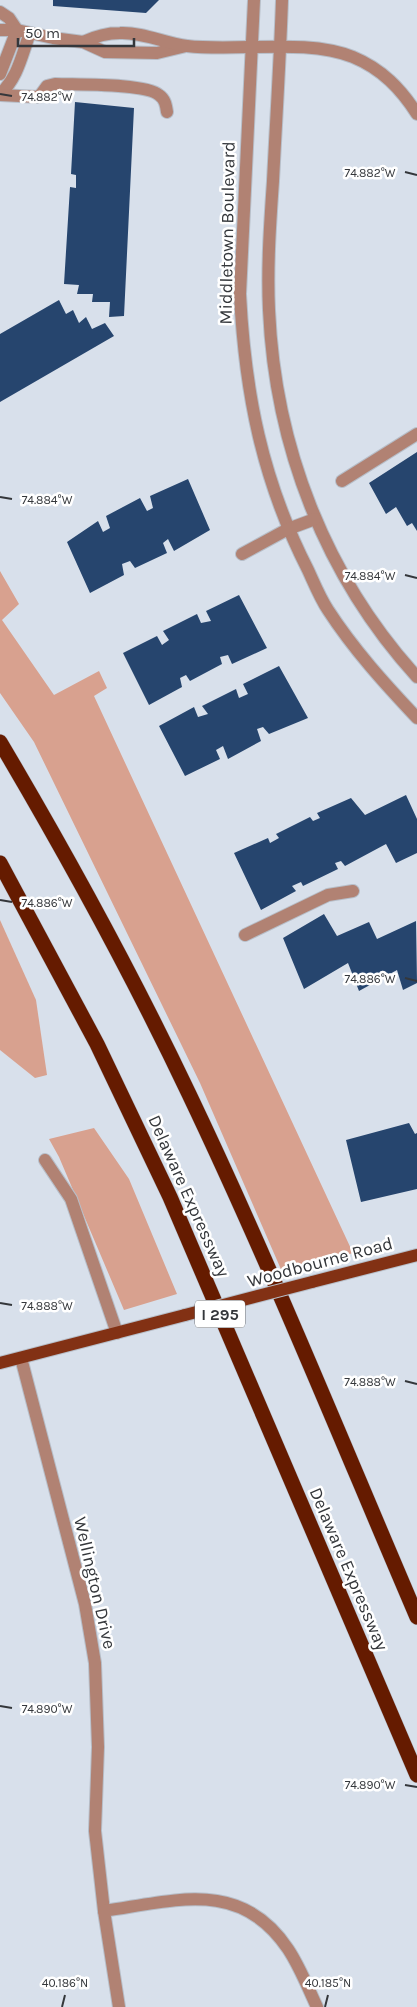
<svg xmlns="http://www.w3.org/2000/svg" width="417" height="2007" font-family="Karla,sans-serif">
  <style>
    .green { fill: #d8a18f }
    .building { fill: #26456e }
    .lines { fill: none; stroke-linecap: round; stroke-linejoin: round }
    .minor-casing { stroke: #b7bec8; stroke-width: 14 }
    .major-casing { stroke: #b7bec8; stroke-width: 14 }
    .highway-casing { stroke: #b7bec8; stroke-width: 16 }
    .minor { stroke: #b18273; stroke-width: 12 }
    .major { stroke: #823114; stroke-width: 12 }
    .highway { stroke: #651b00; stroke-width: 15 }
    .major-bridge-casing { stroke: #b7bec8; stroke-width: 14; stroke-linecap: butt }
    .major-bridge { stroke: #823114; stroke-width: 12 }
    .ticks { fill: none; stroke: #34373b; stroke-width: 2 }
    .labels { text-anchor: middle; stroke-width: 5; stroke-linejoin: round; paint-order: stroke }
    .shield { fill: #fff; stroke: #717376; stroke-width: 1 }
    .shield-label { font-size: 16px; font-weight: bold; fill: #34373b }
    .street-label { font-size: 18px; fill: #34373b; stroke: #fff }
    .ticks-label { font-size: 12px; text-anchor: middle; fill: #34373b; stroke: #fff; stroke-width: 5; stroke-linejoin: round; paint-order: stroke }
  </style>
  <rect width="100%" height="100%" fill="#d8e0eb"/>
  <!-- green -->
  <g class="green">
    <path d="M0,571L19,604L2,620L54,695L99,671L107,688L94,696L353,1253L283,1274L200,1083L34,742L0,693Z"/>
    <path d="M0,920L36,1000L47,1075L35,1078L0,1050Z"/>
    <path d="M94,1128L129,1179L177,1294L124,1310L59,1157L49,1139Z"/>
  </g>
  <!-- building -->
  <g class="building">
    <path d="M53,0H159L146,13L53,6Z"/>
    <path d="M75,102L134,108L124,316L109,317L110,302H92L93,294H77L79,285L64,284L70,187L76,188V175L71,174Z"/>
    <path d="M59,300L66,314L73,310L79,323L86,317L92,329L105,323L114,336L0,402V334Z"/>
    <path d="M417,452V531L412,523L407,526L396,507L386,514L369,483Z"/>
    <path d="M188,479L210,530L174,551L168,539L163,543L167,553L135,568L130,561L122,564L124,575L90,593L67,542L98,521L103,532L110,528L106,516L140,498L147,511L153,508L150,496Z"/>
    <path d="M239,595L267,648L232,664L228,655L220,657L222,664L190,681L186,675L180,678L182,687L149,705L123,653L157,636L162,645L169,640L163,631L197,614L201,623L211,621L206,611Z"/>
    <path d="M279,666L308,718L269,734L263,727L257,729L261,741L228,759L223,746L216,750L220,759L185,776L159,726L194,707L198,717L208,714L202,706L236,689L239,698L248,694L243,684Z"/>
    <path d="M406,795L417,819V853L396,863L386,844L345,866L341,861L335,863L338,869L303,886L301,882L292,886L296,891L261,910L234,853L268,838L270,843L279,838L276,834L310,817L313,821L320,818L317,813L351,798L365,815Z"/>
    <path d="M324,914L337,936L369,922L377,939L416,921L417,983L403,990L397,970L359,991L348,963L304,989L283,938Z"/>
    <path d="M409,1123L415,1134L417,1133V1189L361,1202L346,1140Z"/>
  </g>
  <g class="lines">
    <defs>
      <g id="minor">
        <path d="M254,0L240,294C245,393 262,480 308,570C314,583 320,598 328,610C354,650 385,684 417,718"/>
        <path d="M282,0C280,60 276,121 273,181C270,224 267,267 269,310C275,446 325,576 417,677"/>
        <path d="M0,12L9,18L17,30"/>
        <path d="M0,30H17L53,38L83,42L105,52L157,53L186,46"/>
        <path d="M83,42C96,36 106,33 120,33C143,32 164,43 187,46C238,52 306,38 353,57C382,69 401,89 417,114"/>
        <path d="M0,74L17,30"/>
        <path d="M0,94C18,78 22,54 30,33"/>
        <path d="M0,95L39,97L47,86L55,84C76,85 145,83 159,95C165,99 166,105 167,112"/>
        <path d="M342,481L417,434"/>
        <path d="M242,554L288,529L315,519"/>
        <path d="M245,935L328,895L353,891"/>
        <path d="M45,1160L71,1199L117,1333"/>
        <path d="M21,1358L85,1604L95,1663L98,1747L95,1831L104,1911"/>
        <path d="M119,2007L104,1911C174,1901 241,1878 288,1949C300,1967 308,1988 317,2007"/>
      </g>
      <g id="major">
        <path d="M312,1282L417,1255"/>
        <path d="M0,1363L185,1315"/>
      </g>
      <g id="highway">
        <path d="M0,742C68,857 132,974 189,1094C271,1266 342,1442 417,1617"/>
        <path d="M0,863L97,1044L170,1197L417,1775"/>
      </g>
    </defs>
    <!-- minor casing -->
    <use href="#minor" class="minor-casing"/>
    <!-- major casing -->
    <use href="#major" class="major-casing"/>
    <!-- highway casing -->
    <use href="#highway" class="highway-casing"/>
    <!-- minor -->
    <use href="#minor" class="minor"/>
    <!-- major -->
    <use href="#major" class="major"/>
    <!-- highway -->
    <use href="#highway" class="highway"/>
    <defs>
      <path id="major-bridge" d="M185,1315L312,1282"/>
    </defs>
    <!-- major-bridge casing -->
    <use href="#major-bridge" class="major-bridge-casing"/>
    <!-- major-bridge -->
    <use href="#major-bridge" class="major-bridge"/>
  </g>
  <!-- ticks -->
  <path class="ticks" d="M0,94L12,96M405,172L417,175M0,497L12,499M405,575L417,578M0,900L12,902M405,978L417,981M0,1303L12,1305M405,1381L417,1384M0,1706L12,1708M405,1785L417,1787M62,2007L65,1995M325,2007L328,1995"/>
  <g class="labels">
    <!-- shield labels -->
    <rect class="shield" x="195" y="1300.5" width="50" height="27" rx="4"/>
    <g class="shield-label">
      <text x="220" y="1320">I 295</text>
    </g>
    <!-- street labels -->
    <g class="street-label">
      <text transform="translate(227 233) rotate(-89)" y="6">Middletown Boulevard</text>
      <text transform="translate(189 1196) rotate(66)" y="6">Delaware Expressway</text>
      <text transform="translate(320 1262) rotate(-15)" y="6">Woodbourne Road</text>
      <text transform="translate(349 1569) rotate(67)" y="6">Delaware Expressway</text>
      <text transform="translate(95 1583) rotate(77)" y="6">Wellington Drive</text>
    </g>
  </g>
  <g class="ticks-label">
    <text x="47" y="101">74.882°W</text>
    <text x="370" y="177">74.882°W</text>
    <text x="47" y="504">74.884°W</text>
    <text x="370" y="580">74.884°W</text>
    <text x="47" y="907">74.886°W</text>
    <text x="370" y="983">74.886°W</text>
    <text x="47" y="1310">74.888°W</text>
    <text x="370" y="1386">74.888°W</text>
    <text x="47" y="1713">74.890°W</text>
    <text x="370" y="1789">74.890°W</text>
    <text x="65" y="1987">40.186°N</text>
    <text x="328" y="1987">40.185°N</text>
  </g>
  <!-- scale -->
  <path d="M18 38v8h116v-8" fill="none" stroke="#34373b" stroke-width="2.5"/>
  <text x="25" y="38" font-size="15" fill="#34373b" stroke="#ffffff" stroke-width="4" paint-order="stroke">50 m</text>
</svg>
